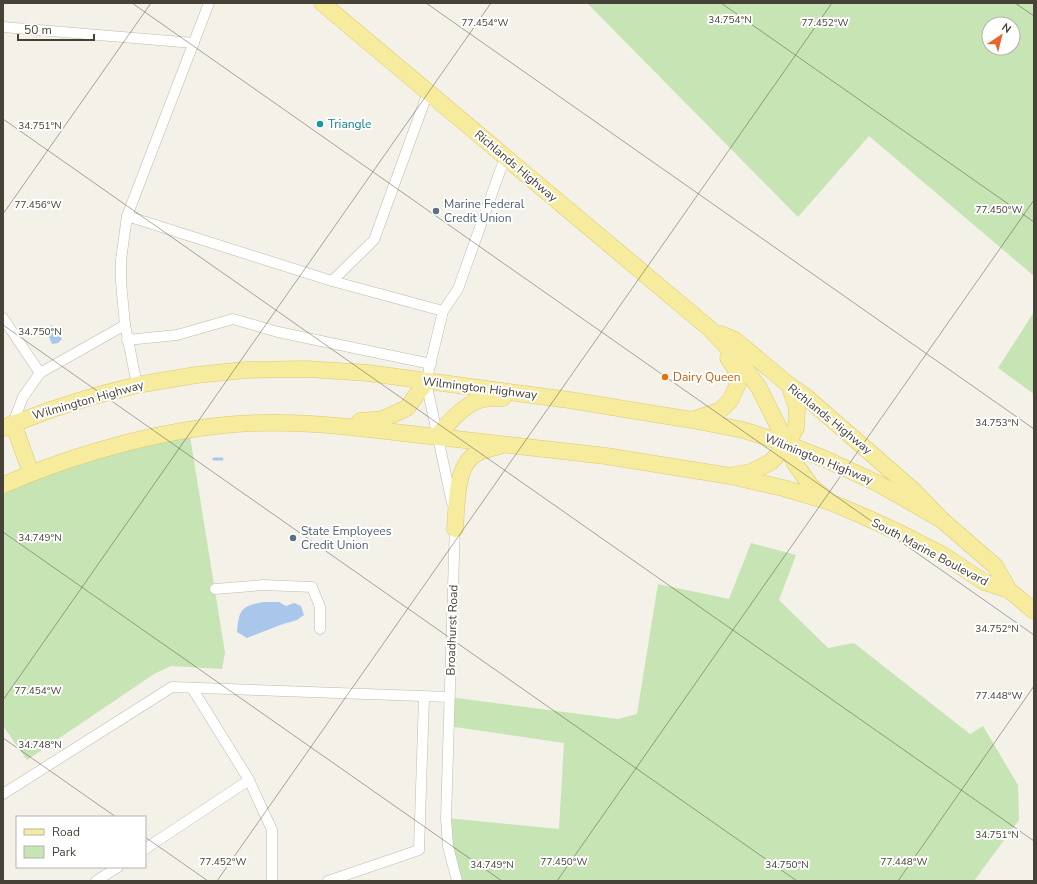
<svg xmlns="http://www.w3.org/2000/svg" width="1037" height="884" font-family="'Nunito Sans',sans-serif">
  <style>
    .green { fill: #c7e4b4; fill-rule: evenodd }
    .water { fill: #a9c6eb }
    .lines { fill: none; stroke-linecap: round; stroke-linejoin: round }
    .stream { stroke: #a9c6eb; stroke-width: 3 }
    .minor-casing { stroke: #bebaab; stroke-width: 11 }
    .primary-casing { stroke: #dbcb6e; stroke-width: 17 }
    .minor { stroke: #fff; stroke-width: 10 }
    .primary { stroke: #f7eb9d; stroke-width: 16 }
    .ticks { fill: none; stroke: #464237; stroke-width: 1; stroke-opacity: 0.45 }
    .culture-dot { fill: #0f9aa8; stroke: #fff; stroke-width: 1.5 }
    .service-dot { fill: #5c6f8a; stroke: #fff; stroke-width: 1.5 }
    .food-dot { fill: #e8710a; stroke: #fff; stroke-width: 1.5 }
    .labels { text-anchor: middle; stroke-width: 4; stroke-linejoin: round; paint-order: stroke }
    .culture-label { font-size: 12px; fill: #0d838f; stroke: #fff; text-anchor: start }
    .street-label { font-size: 12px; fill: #464237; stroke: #fff }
    .service-label { font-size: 12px; fill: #4e5e75; stroke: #fff; text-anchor: start }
    .food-label { font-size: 12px; fill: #c56008; stroke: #fff; text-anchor: start }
    .ticks-label { font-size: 10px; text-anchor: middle; fill: #464237; stroke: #fff; stroke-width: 4; stroke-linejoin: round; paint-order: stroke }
  </style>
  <rect width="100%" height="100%" fill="#f3f1e8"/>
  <!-- green -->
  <g class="green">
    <path d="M587,3H1034V276L869,136L798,217ZM989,24H1013V48H989Z"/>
    <path d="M1034,312V394L998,368Z"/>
    <path d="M189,430L225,653L222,669L171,666L154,674L27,760L3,726V485Z"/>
    <path d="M751,543L796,555L779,600L828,648L854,643L970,734L983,726L1018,785L1019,820L974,881H458L446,818L559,829L564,743L448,726L449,697L618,719L637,714L658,584L729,599Z"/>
  </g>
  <!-- water -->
  <g class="water">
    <path d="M52,325L62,339L58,343L52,344L46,330Z"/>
    <path d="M264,602H279L286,606L294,603L301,606L304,615L297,620L280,625L247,638L237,632C239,610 241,606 264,602Z"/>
  </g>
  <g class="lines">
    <!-- stream -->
    <path class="stream" d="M214,459H222"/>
    <defs>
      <g id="minor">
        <path d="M3,27L194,43"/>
        <path d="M127,216L332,281L443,311"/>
        <path d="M332,281L374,240L428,92"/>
        <path d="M3,318L40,373"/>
        <path d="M127,340L177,335L233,319L278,332L431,364"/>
        <path d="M137,385L125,325L121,282V260L127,216L209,3"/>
        <path d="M13,423L23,397L40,373L125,325"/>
        <path d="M452,503L426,382L443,311L458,289L505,157"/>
        <path d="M455,523L446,818L448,846L457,881"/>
        <path d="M215,589L264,585L312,587L320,607V629"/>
        <path d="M192,688L249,780L272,830V881"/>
        <path d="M3,794L172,687L449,697"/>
        <path d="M145,849L249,780"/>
        <path d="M96,881L118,867"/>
        <path d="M328,881L419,850L424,697"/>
      </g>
      <g id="primary">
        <path d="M322,3L710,329L739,360L759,388L787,444L794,462L811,486L826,499"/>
        <path d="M721,334L735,340L789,385L805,396L913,490L942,520L995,566L1009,590L1034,611"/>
        <path d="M694,419L719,411L730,401L737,386V372L728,358"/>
        <path d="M360,421L383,419L407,408L426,382"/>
        <path d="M13,423L31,473"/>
        <path d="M3,428L50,410L94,396L137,385L196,375L245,370L307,369L368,373L569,400L692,420L743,430L787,444L825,459L879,484L942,520"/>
        <path d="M437,436C450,422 464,403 484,399C490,398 497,398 503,398"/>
        <path d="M734,475L751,472L771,462L787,444L796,428L797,408L789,385"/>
        <path d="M3,485C79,452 172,426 256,423C287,422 319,424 350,427L606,456L730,476L783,488L830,502L863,516L902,534L943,555L984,582L1009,590"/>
        <path d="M455,529C457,508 455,465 476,454C483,450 492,448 500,446"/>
      </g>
    </defs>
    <!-- minor casing -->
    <use href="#minor" class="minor-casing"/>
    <!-- primary casing -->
    <use href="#primary" class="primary-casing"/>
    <!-- minor -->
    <use href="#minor" class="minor"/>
    <!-- primary -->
    <use href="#primary" class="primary"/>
  </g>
  <!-- ticks -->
  <path class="ticks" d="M132,3L1034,635M426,3L1034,429M721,3L1034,222M1015,3L1034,16M3,119L1034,841M3,214L151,3M3,325L797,881M3,532L502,881M3,700L491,3M3,738L116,817M145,837L208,881M217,881L832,3M557,881L1034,200M898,881L1034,686"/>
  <!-- markers -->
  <circle class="culture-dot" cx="320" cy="124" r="4"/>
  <g class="service-dot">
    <circle cx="436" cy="211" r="4"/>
    <circle cx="293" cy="538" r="4"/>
  </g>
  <circle class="food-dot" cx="665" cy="377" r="4"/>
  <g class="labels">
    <!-- culture labels -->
    <g class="culture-label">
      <text x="328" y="128">Triangle</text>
    </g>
    <!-- street labels -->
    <g class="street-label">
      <text transform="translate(516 166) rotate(40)" y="4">Richlands Highway</text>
      <text transform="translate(480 388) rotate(7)" y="4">Wilmington Highway</text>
      <text transform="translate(88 400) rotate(-16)" y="4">Wilmington Highway</text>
      <text transform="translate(830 419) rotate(39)" y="4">Richlands Highway</text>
      <text transform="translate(819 459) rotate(22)" y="4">Wilmington Highway</text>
      <text transform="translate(930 552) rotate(28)" y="4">South Marine Boulevard</text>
      <text transform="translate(452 630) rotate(-88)" y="4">Broadhurst Road</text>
    </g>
    <!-- service labels -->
    <g class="service-label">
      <text x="444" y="208">Marine Federal<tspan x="444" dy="14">Credit Union</tspan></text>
      <text x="301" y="535">State Employees<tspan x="301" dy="14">Credit Union</tspan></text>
    </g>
    <!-- food labels -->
    <g class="food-label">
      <text x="673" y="381">Dairy Queen</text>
    </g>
  </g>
  <g class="ticks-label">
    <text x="730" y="23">34.754°N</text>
    <text x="485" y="26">77.454°W</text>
    <text x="825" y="26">77.452°W</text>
    <text x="40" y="129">34.751°N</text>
    <text x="38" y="208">77.456°W</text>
    <text x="999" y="213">77.450°W</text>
    <text x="40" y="335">34.750°N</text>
    <text x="997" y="426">34.753°N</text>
    <text x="40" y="541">34.749°N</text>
    <text x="997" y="632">34.752°N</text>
    <text x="38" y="694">77.454°W</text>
    <text x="999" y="699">77.448°W</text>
    <text x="40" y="748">34.748°N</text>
    <text x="997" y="838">34.751°N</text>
    <text x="223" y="865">77.452°W</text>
    <text x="564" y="865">77.450°W</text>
    <text x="904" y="865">77.448°W</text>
    <text x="492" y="868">34.749°N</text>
    <text x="787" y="868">34.750°N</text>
  </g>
  <!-- border -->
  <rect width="1037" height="884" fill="none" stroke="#464237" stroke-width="8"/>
  <!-- legend -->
  <rect x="16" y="816" width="130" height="52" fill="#ffffff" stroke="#b5b3af"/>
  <rect x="24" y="829" width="20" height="6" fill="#f7eb9d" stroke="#b5b3af"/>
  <text x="52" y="836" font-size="12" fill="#464237">Road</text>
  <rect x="24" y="846" width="20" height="12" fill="#c7e4b4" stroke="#b5b3af"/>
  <text x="52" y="856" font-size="12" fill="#464237">Park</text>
  <!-- north arrow -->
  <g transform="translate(1001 36) rotate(35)"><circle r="19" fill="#ffffff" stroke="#b5b3af"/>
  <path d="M0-3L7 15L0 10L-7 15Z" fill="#ea6428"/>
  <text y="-6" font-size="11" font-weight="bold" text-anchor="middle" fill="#464237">N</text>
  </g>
  <!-- scale -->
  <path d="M18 34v6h76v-6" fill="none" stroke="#464237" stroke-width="2"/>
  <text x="24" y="34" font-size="12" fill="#464237" stroke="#ffffff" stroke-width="3" paint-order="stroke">50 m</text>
</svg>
